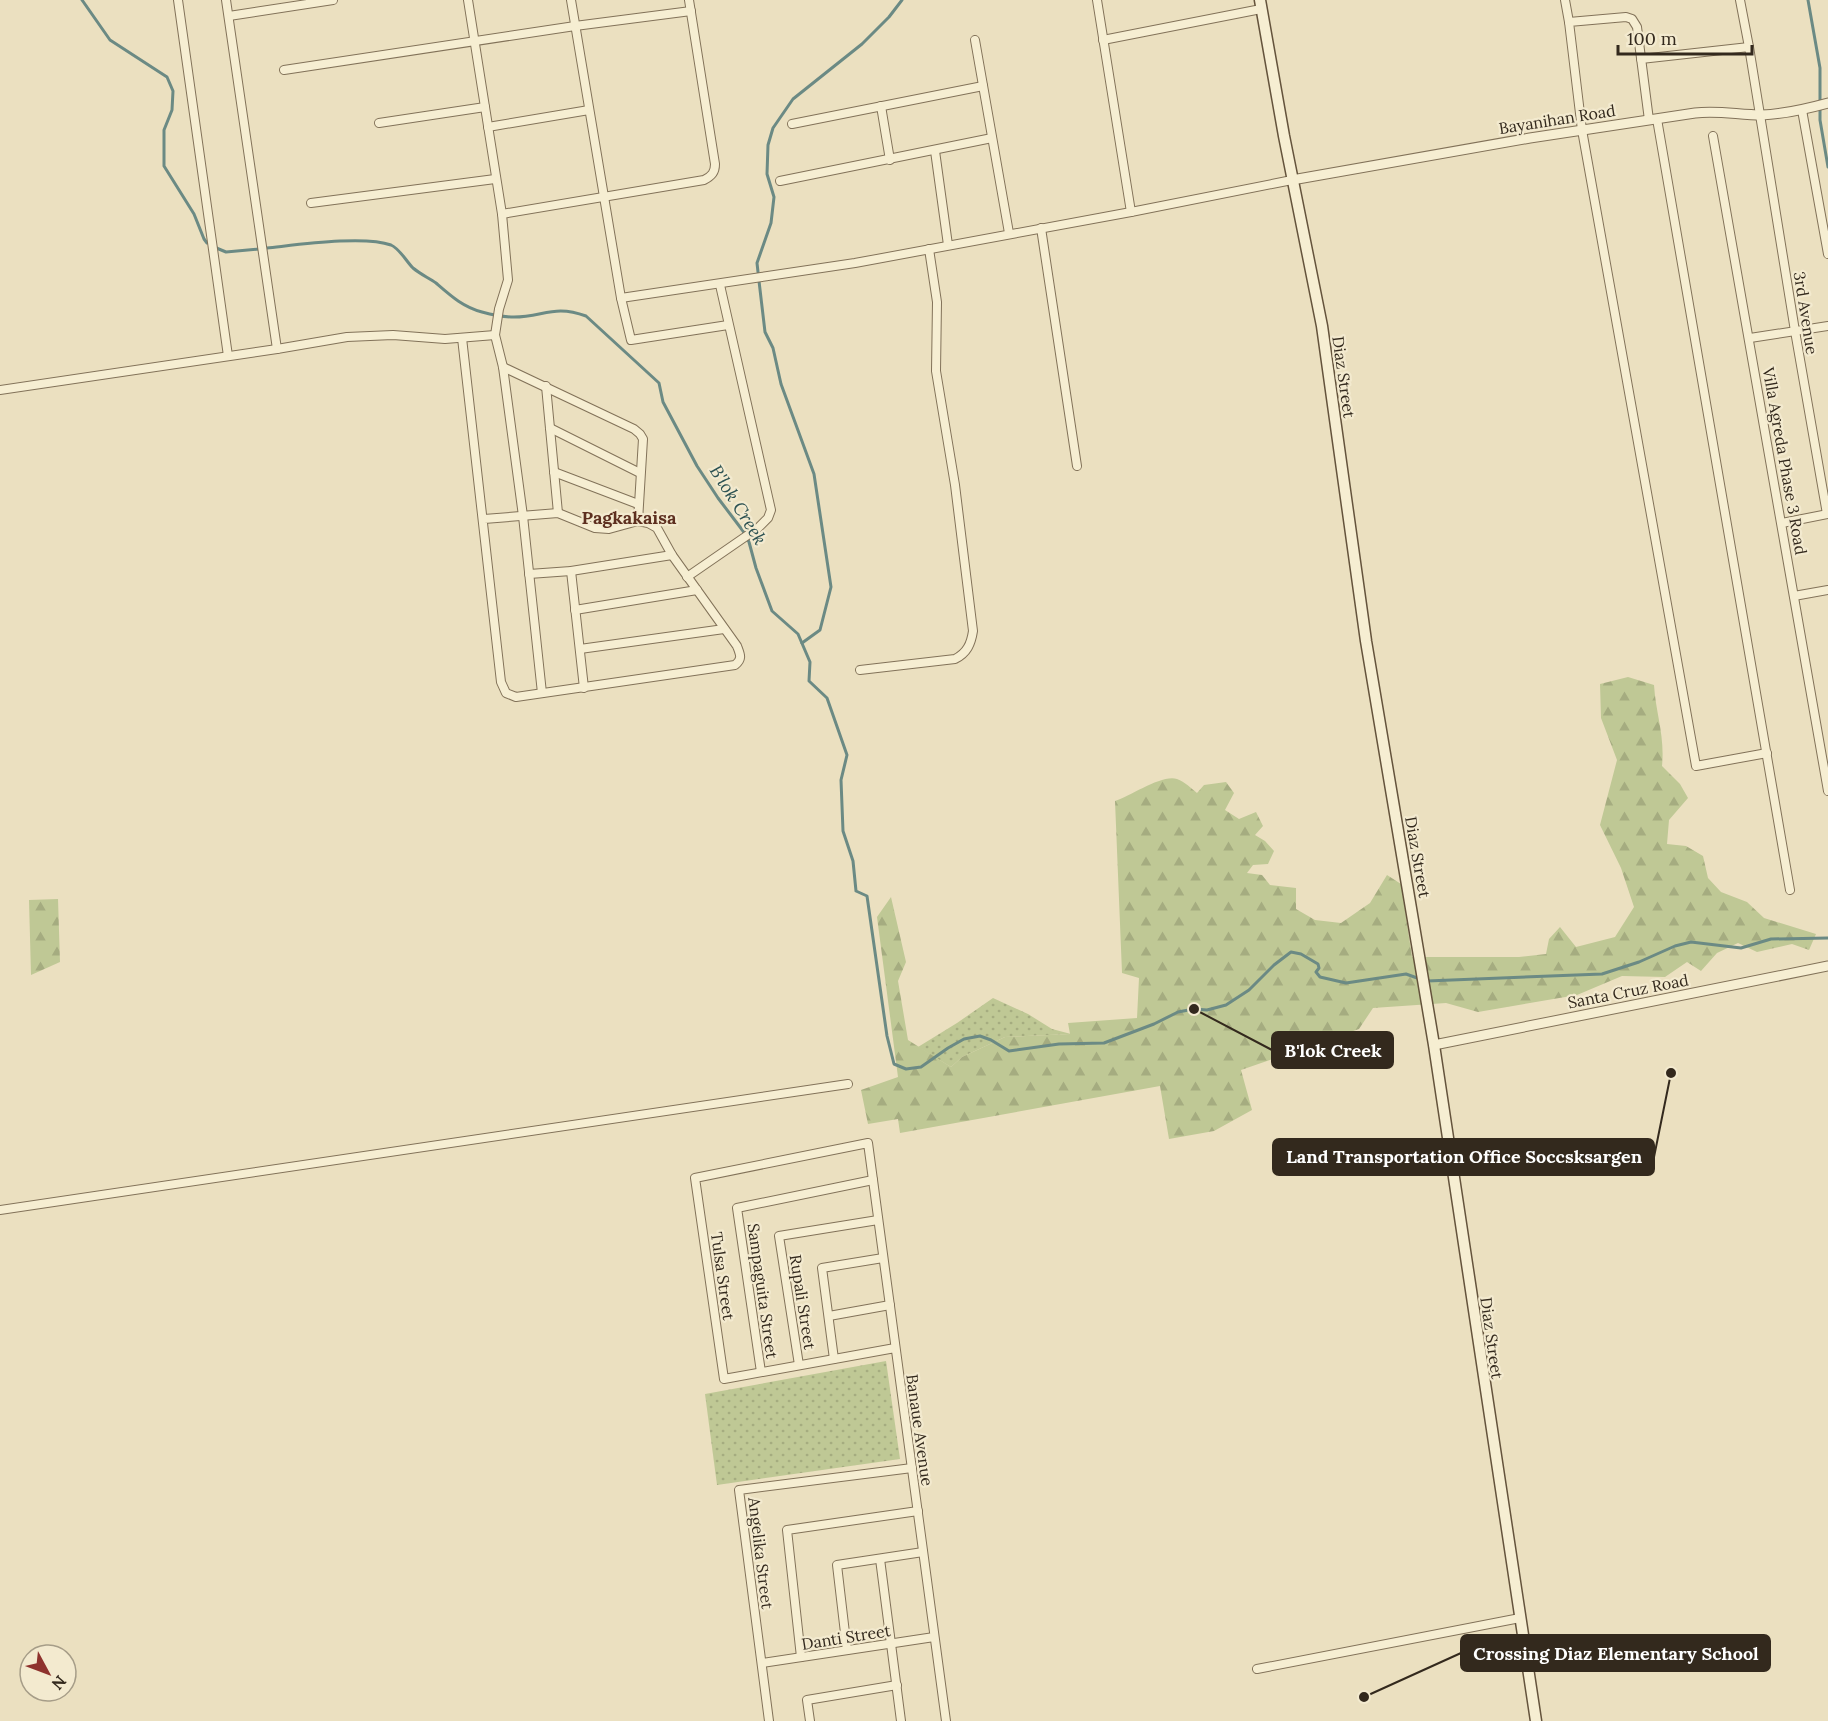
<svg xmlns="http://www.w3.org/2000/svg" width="1828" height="1721" font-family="Lora,serif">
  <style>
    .grass { fill: url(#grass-dots) }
    .forest { fill: url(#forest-firs) }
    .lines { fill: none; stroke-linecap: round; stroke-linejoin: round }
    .stream { stroke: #6b8a84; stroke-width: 3 }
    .minor-casing { stroke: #827259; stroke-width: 10 }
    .tertiary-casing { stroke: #827259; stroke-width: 11 }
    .secondary-casing { stroke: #64533c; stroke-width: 13 }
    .minor { stroke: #f6eed2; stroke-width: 8 }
    .tertiary { stroke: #f6eed2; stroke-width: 9 }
    .secondary { stroke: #f6eed2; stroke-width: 10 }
    .labels { text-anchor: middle; stroke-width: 4.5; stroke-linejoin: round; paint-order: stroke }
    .street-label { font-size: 16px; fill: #33291d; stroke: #f3eacf }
    .water-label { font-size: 18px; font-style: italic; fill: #2d5252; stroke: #f3eacf }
    .neighbourhood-label { font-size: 18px; font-weight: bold; fill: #5d2f1f; stroke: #f3eacf }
    .leader { fill: none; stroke: #33291d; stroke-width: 2 }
    .callout-dot { fill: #33291d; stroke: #f3eacf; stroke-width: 2 }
    .callout { fill: #33291d; stroke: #33291d; stroke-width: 2 }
    .callout-label { font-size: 18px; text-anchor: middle; font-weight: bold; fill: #fff }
  </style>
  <defs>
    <pattern id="grass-dots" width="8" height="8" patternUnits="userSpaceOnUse" patternTransform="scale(1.5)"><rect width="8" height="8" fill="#bfc895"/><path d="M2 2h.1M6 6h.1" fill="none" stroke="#a5ac80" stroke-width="1.8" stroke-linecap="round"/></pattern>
    <pattern id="forest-firs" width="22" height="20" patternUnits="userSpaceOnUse" patternTransform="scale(1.5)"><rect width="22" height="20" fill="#bfc895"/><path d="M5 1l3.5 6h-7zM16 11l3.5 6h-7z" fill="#a5ac80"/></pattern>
  </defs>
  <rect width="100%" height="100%" fill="#ebe0c0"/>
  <!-- grass -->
  <g class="grass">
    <path d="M993,998L1028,1014L1052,1029L1071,1034L1005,1037L962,1057L951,1067L918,1047L957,1023Z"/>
    <path d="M886,1361L900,1459L717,1485L705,1394Z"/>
  </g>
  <!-- forest -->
  <g class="forest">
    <path d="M1628,677L1654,685C1656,715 1665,736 1662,766L1680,784L1688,798L1669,820L1667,844L1686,846L1703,856L1708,878L1721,892L1747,902L1764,918L1816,934L1809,950L1792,944L1757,952L1738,943L1717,953L1701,971L1687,962L1665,977L1622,976L1577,995L1478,1012L1446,1003L1373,1008L1359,1029L1241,1070L1252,1110L1214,1131L1169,1139L1160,1086L900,1133L898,1119L868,1124L861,1090L898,1077L877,917L891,897L906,962L898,981L908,1040L951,1067L962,1057L1005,1037L1070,1034L1068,1023L1137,1018L1139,978L1122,973L1115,801C1131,796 1162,774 1177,779C1185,782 1191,788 1197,793L1204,785L1226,782L1234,793L1225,810L1239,819L1256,812L1263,826L1255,835L1265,841L1274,851L1268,864L1253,865L1247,873L1262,875L1270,885L1296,888V909L1315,920L1341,923L1370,903L1387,875L1401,884L1412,957H1519L1546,954L1549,939L1560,927L1576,947L1615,937L1634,907L1621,868L1600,825L1617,760L1601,718L1600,684Z"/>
    <path d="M58,899L60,962L31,975L29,900Z"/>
  </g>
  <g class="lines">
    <!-- stream -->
    <g class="stream">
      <path d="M82,0L110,40L167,77L173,91L172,110L164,130V166L194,214L204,239L207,243"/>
      <path d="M1808,0L1820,68V120L1828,167"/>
      <path d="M214,247L226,252L259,249"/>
      <path d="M267,248C296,245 364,235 391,245C400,249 406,261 413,268C420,274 429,278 436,283C451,296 463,307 482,312C493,315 503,317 514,317C543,317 554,304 586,316L659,383L663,402L697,466L718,498L743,531L749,542L756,568L772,611L798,634L810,662L809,681L827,698L847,755L841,780L843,831L853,861L856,891L867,896L887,1036L894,1064L906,1069L921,1067L948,1048L964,1039L980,1036L991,1040L1009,1051L1059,1044L1104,1043L1154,1024L1178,1012L1194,1009L1207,1010L1226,1005L1249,990L1274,965L1291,952L1301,954L1318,964L1319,968L1316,972L1320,977L1346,983L1406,974L1420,979"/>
      <path d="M758,272L757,263L771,223L774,197L767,174L768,145L773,128L793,99L862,44L889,17L902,0"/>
      <path d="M759,281L765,332L773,348L781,384L814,474L831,587L820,630L802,643"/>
      <path d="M1427,981L1602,974L1639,962L1675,946L1691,942L1741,948L1771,939L1828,938"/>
    </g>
    <defs>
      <g id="minor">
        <path d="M178,0L228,356"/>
        <path d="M226,0L277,349"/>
        <path d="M468,0L502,214L508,280L499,309L495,335L503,367L523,516L542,693"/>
        <path d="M571,0L621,298L631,340L728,325"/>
        <path d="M1097,0L1131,212"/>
        <path d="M1565,0L1569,22"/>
        <path d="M1740,0L1749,47L1795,331L1827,514"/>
        <path d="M229,16L333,0"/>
        <path d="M975,40L1009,233"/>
        <path d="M1103,40L1261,9"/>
        <path d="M1641,59L1749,47"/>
        <path d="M284,70L575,26L691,11"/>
        <path d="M881,106L890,160"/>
        <path d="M1802,110L1828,254"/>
        <path d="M1657,119L1790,890"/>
        <path d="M1649,120L1637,27L1632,19L1626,17L1569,22L1582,130L1696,766L1767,753"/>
        <path d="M379,123L485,107"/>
        <path d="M792,124L983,86"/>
        <path d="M488,127L589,110"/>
        <path d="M1713,136L1828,791"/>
        <path d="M935,151L948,245"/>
        <path d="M780,181L992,138"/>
        <path d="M311,203L495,179"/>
        <path d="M502,214L704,180C712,176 715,172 715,164L689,0"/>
        <path d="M1041,228L1077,466"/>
        <path d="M621,298L855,263L1131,212L1292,180"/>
        <path d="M462,338L501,682L506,693L516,697L735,665C743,659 740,654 737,646L672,555L657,528L648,523L638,521L609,529L595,528L558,513L484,519"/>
        <path d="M1750,338L1828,326"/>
        <path d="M503,367L634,429L640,434L643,439L638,521"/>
        <path d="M546,386L558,513"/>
        <path d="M0,390L277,349L347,337L393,335L445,339L495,335"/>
        <path d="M550,428L640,473"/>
        <path d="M554,472L638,504"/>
        <path d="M1782,523L1828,514"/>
        <path d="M571,571L584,688"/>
        <path d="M529,574L571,571L672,555"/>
        <path d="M687,577L758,528L768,518L771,510L720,285"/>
        <path d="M1794,596L1828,590"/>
        <path d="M575,610L697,590"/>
        <path d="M580,649L724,629"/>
        <path d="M860,670L955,659C967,653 971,644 973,631L955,485L936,371L937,302L929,249"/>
        <path d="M0,1210L848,1084"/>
        <path d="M829,1316L890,1305"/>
        <path d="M895,1348L724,1379L695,1178L868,1143C894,1335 920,1528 946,1721"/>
        <path d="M834,1359L822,1268L883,1258"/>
        <path d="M799,1365L779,1236L878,1220"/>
        <path d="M761,1372L737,1208L873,1180"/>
        <path d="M880,1559L901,1721"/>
        <path d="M847,1650L837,1565L923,1552"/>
        <path d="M801,1657L787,1530L918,1511"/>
        <path d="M762,1663L934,1637"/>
        <path d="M1257,1669L1520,1618"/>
        <path d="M769,1721L739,1490L912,1468"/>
        <path d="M810,1721L807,1700L897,1685"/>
      </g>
      <g id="tertiary">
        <path d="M1292,180L1530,138L1695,113C1718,110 1739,115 1762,115C1785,114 1806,109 1828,103"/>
        <path d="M1434,1045L1828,966"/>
      </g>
      <path id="secondary" d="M1260,0L1284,136L1322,326L1366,641L1434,1045L1536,1721"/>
    </defs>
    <!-- minor casing -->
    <use href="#minor" class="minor-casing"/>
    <!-- tertiary casing -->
    <use href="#tertiary" class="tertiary-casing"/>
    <!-- secondary casing -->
    <use href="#secondary" class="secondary-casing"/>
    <!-- minor -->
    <use href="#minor" class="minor"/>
    <!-- tertiary -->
    <use href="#tertiary" class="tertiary"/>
    <!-- secondary -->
    <use href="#secondary" class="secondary"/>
  </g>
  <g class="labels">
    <!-- street labels -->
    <g class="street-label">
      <text transform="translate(1557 119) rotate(-9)" y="6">Bayanihan Road</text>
      <text transform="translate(1806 313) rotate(81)" y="6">3rd Avenue</text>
      <text transform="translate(1344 377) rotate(82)" y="6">Diaz Street</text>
      <text transform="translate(1785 461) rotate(80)" y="6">Villa Agreda Phase 3 Road</text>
      <text transform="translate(1418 857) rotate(80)" y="6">Diaz Street</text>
      <text transform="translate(1628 991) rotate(-11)" y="6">Santa Cruz Road</text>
      <text transform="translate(723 1276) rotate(82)" y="6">Tulsa Street</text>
      <text transform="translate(763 1291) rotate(82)" y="6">Sampaguita Street</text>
      <text transform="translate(803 1302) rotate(81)" y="6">Rupali Street</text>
      <text transform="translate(1492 1338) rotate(82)" y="6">Diaz Street</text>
      <text transform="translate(920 1430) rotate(82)" y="6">Banaue Avenue</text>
      <text transform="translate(761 1553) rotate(83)" y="6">Angelika Street</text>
      <text transform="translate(846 1637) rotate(-9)" y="6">Danti Street</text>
    </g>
    <!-- water labels -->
    <g class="water-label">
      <text transform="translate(738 505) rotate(58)" y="6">B'lok Creek</text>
    </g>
    <!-- neighbourhood labels -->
    <g class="neighbourhood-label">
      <text x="629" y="524">Pagkakaisa</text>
    </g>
  </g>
  <!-- callouts -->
  <path class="leader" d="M1194 1009L1272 1050M1671 1073L1654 1157M1364 1697L1461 1653"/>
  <g class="callout-dot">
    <circle cx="1194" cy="1009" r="6"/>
    <circle cx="1671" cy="1073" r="6"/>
    <circle cx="1364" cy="1697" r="6"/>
  </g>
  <g class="callout">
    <rect x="1272" y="1032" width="121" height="36" rx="6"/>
    <rect x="1273" y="1139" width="381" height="36" rx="6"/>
    <rect x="1461" y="1635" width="309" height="36" rx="6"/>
  </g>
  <g class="callout-label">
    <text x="1333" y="1057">B'lok Creek</text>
    <text x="1464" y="1163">Land Transportation Office Soccsksargen</text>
    <text x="1616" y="1660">Crossing Diaz Elementary School</text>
  </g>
  <!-- north arrow -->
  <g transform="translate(48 1673) rotate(131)"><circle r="28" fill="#f3eacf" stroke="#a69d88" stroke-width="1.5"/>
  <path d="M0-4.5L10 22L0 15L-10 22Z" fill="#8e322d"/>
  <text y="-9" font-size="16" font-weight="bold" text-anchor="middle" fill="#33291d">N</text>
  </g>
  <!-- scale -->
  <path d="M1618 45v9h134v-9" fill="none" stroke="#33291d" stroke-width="3"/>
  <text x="1627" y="45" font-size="18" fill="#33291d" stroke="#f3eacf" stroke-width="4.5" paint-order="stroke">100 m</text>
</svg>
